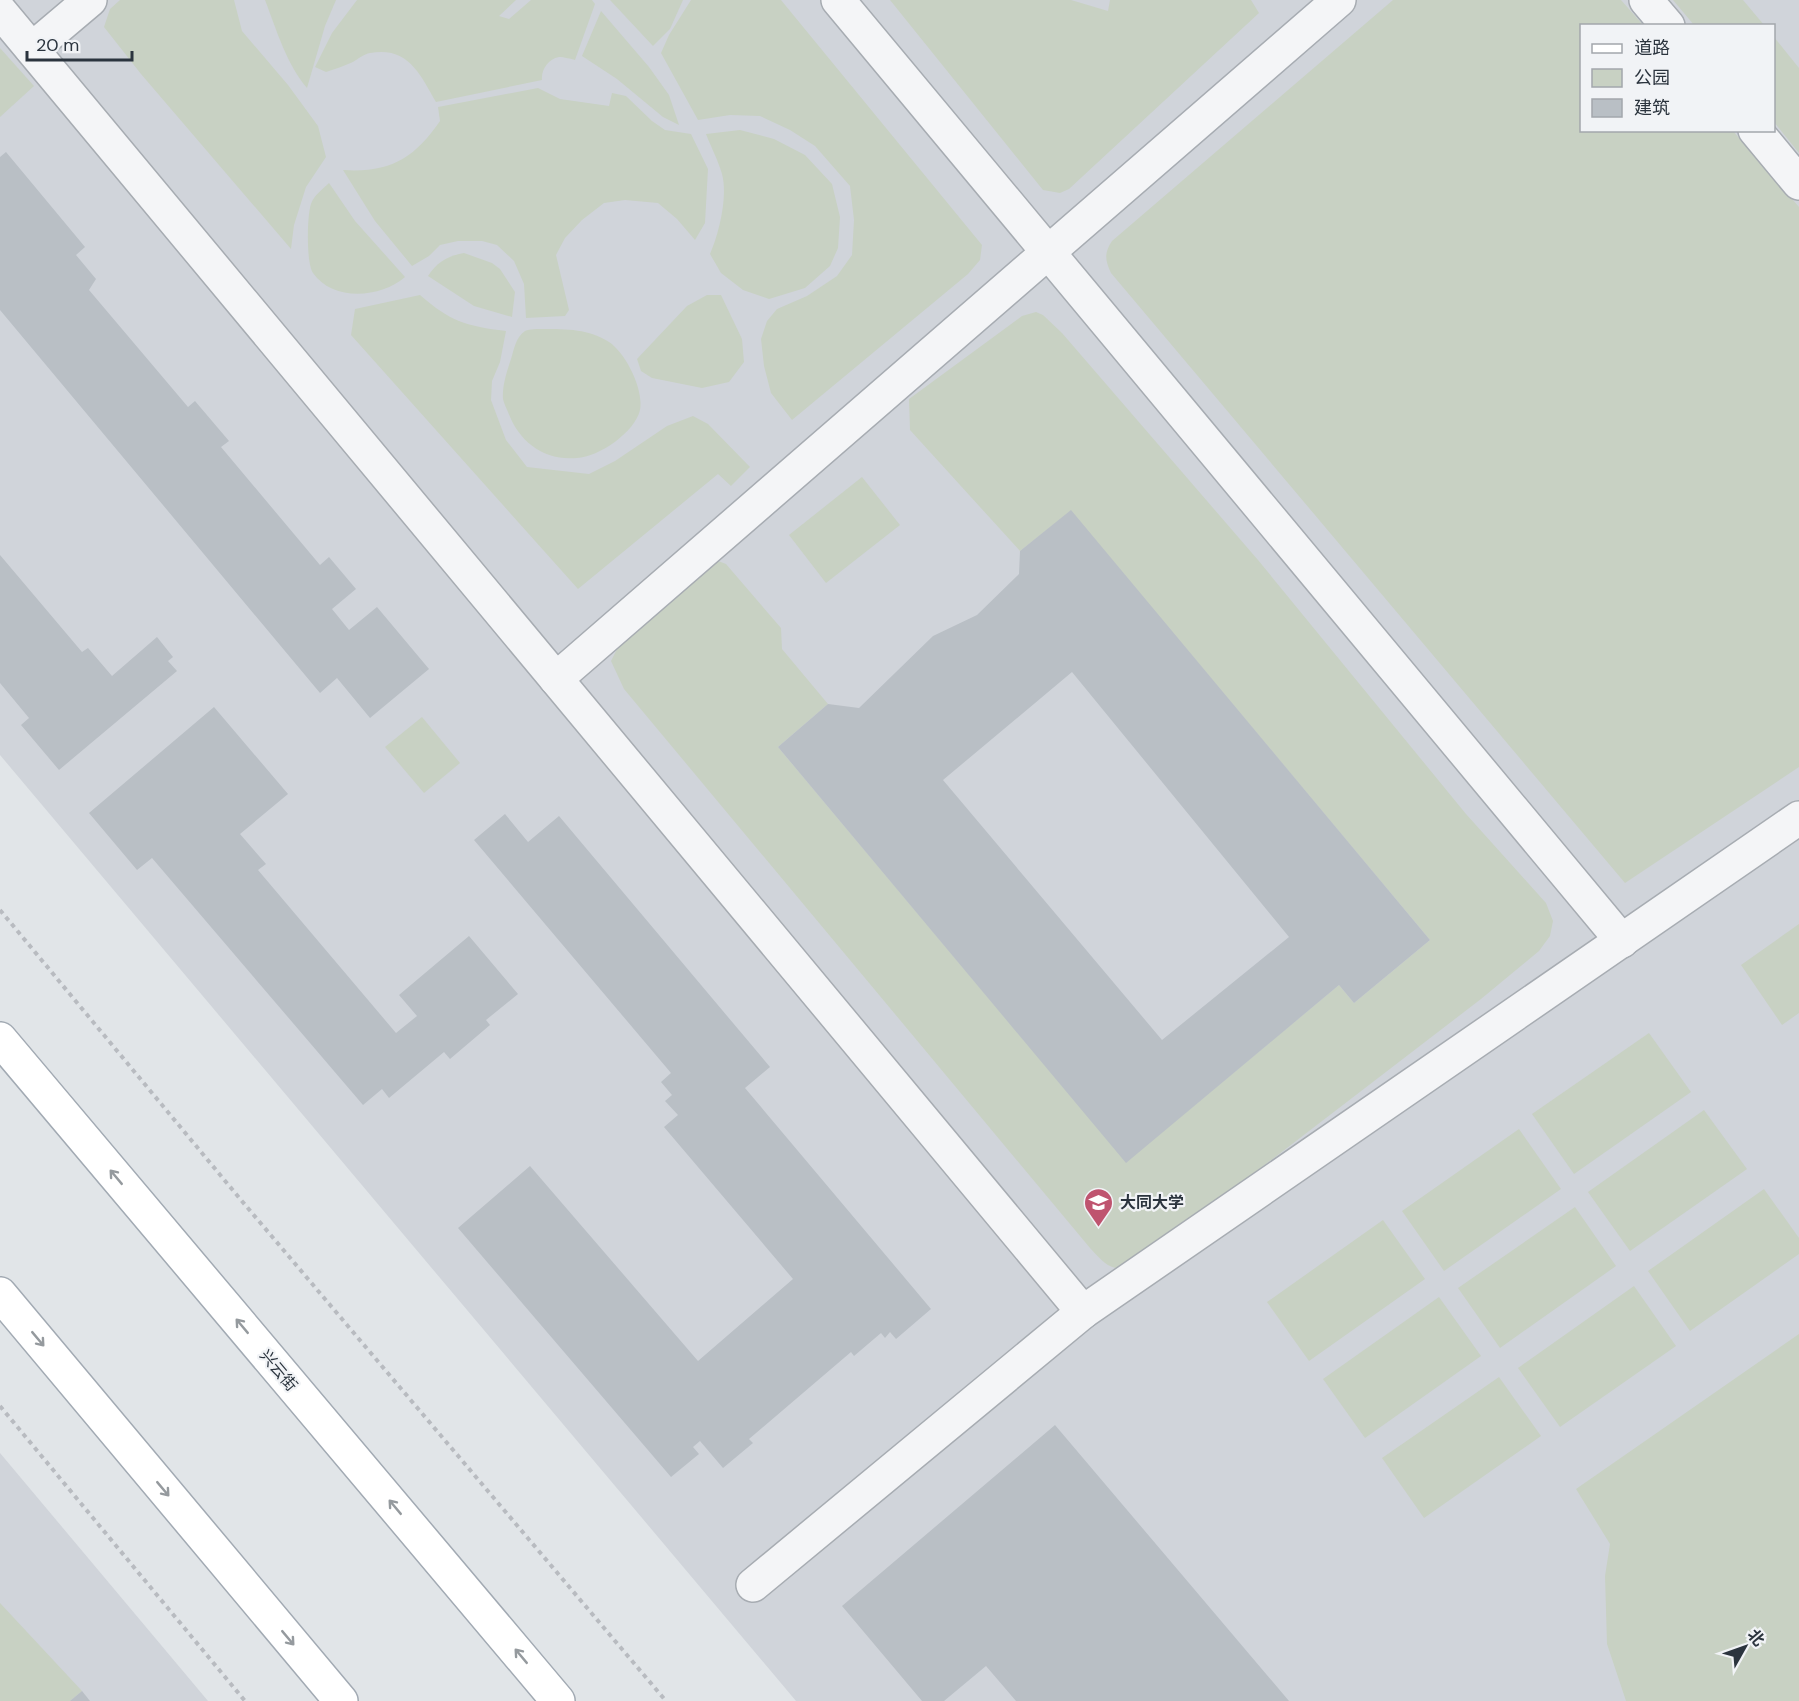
<svg xmlns="http://www.w3.org/2000/svg" width="1799" height="1701" font-family="'DM Sans','Noto Sans SC',sans-serif">
  <style>
    .built { fill: #d0d4da; fill-rule: evenodd }
    .green { fill: #c8d1c3 }
    .building { fill: #b9bfc5; fill-rule: evenodd }
    .lines { fill: none; stroke-linecap: round; stroke-linejoin: round }
    .minor-casing { stroke: #a7acb2; stroke-width: 36 }
    .major-casing { stroke: #a2aab3; stroke-width: 36 }
    .path { stroke: #b8bbc0; stroke-width: 4; stroke-dasharray: 4.5 4.5; stroke-linecap: butt }
    .minor { stroke: #f4f5f7; stroke-width: 33 }
    .major { stroke: #fff; stroke-width: 33 }
    .oneway { stroke: #959a9e }
    .labels { text-anchor: middle; stroke-width: 4.5; stroke-linejoin: round; paint-order: stroke }
    .poi-label { font-size: 16px; font-weight: bold; fill: #2b343e; stroke: #f1f3f6; text-anchor: start }
    .street-label { font-size: 16px; fill: #2b343e; stroke: #f1f3f6 }
  </style>
  <rect width="100%" height="100%" fill="#e1e5e8"/>
  <!-- built -->
  <g class="built">
    <path d="M0,0H1799V1701H796L0,755ZM1582,26H1774V130H1582Z"/>
    <path d="M0,1453L208,1701H0Z"/>
  </g>
  <!-- green -->
  <g class="green">
    <path d="M120,0H234L242,31L288,85L318,126L326,157L306,187L294,225L291,249L141,74L104,27L110,9Z"/>
    <path d="M265,0H336L325,26L307,88C286,63 277,31 265,0Z"/>
    <path d="M357,0H516L499,16L509,19L531,0H592L595,4L575,60C571,59 564,57 559,57C548,59 541,70 542,80L436,102C420,74 408,46 370,53C364,54 358,59 353,62C344,66 335,69 326,72L315,67L332,33Z"/>
    <path d="M610,0H683L670,29L653,46Z"/>
    <path d="M691,0H781L982,245L980,260L968,274L792,420L771,393L764,366L761,339L767,321L777,309L807,296L837,276L852,255L854,220L850,186L815,146L790,130L760,116L730,115L698,120L661,53L669,35Z"/>
    <path d="M890,0H1071L1108,11L1110,0H1251L1259,13L1069,189L1060,193L1043,190Z"/>
    <path d="M1393,0H1621L1643,25L1582,26V130L1733,131L1799,207V767L1625,883L1111,273C1105,260 1104,253 1112,241Z"/>
    <path d="M1673,0H1743L1764,25H1694Z"/>
    <path d="M601,11L649,67L669,95L679,125L663,117L617,79L582,56Z"/>
    <path d="M1774,37L1799,68V153L1774,122Z"/>
    <path d="M0,48L34,86L0,117Z"/>
    <path d="M538,88L560,99L609,106L612,93L626,96L652,121L665,130L691,134L708,169L705,223L695,240L677,219L658,203L625,200L604,203L582,220L565,238L556,255L569,310L565,316L526,318L524,284L514,261L497,245L482,241H458L440,245L429,256L412,266L375,221L343,170C389,173 414,159 440,121L438,107Z"/>
    <path d="M740,130L774,139L805,155L832,184L840,217L838,248L830,266L805,288L769,299L743,290L721,273L710,254C719,234 728,196 722,174C718,160 711,147 706,134Z"/>
    <path d="M329,183L355,221L405,277C381,298 333,302 313,273C306,263 307,215 311,204C314,195 323,189 329,183Z"/>
    <path d="M464,253L492,263L500,269L515,292L512,317L474,306L428,276C437,262 448,256 464,253Z"/>
    <path d="M420,295C451,322 466,326 506,331L500,362L492,381L491,400L506,440L527,467L589,474L615,461L667,426L693,416L708,424L750,467L731,486L718,474L578,589L351,335L355,309Z"/>
    <path d="M707,295H721L742,339L744,362L729,382L702,388L652,378L641,371L637,359L687,306Z"/>
    <path d="M1036,312L1043,315L1062,333L1258,560L1466,814L1546,903L1553,921L1550,936L1539,951L1481,999L1133,1266C1111,1273 1104,1263 1090,1248L624,689L611,661L618,647L713,559L726,564L781,628L782,649L828,704L778,747L1126,1162L1339,985L1354,1003L1430,940L1071,511L1020,551L910,430L909,399L1022,316Z"/>
    <path d="M543,329C567,329 589,329 609,342C626,353 644,390 640,410C635,432 599,457 577,458C544,461 519,442 508,412C506,408 504,403 503,399C502,386 507,371 511,359C514,349 516,337 525,331C530,329 538,329 543,329Z"/>
    <path d="M862,477L900,525L826,583L789,535Z"/>
    <path d="M422,717L460,763L424,793L385,747Z"/>
    <path d="M1799,924V1013L1782,1025L1741,965Z"/>
    <path d="M1649,1033L1691,1092L1574,1174L1532,1114Z"/>
    <path d="M1704,1110L1747,1169L1630,1251L1588,1192Z"/>
    <path d="M1519,1129L1561,1189L1444,1271L1402,1211Z"/>
    <path d="M1764,1189L1799,1238V1254L1690,1331L1648,1271Z"/>
    <path d="M1575,1207L1616,1266L1500,1348L1458,1288Z"/>
    <path d="M1383,1220L1425,1279L1309,1361L1267,1302Z"/>
    <path d="M1634,1286L1676,1346L1560,1427L1518,1368Z"/>
    <path d="M1439,1297L1481,1356L1365,1438L1323,1379Z"/>
    <path d="M1799,1334V1701H1626L1607,1644L1605,1576L1610,1544L1576,1489Z"/>
    <path d="M1499,1377L1541,1436L1424,1518L1382,1458Z"/>
    <path d="M0,1603L82,1691L70,1701H0Z"/>
  </g>
  <!-- building -->
  <g class="building">
    <path d="M6,152L85,247L76,255L96,279L89,290L188,407L195,401L229,441L221,447L320,565L329,557L356,589L332,609L349,630L377,607L429,669L370,718L337,678L320,693L0,310V157Z"/>
    <path d="M1071,510L1430,940L1354,1003L1339,985L1126,1163L778,747L828,704L859,708L933,636L977,615L1019,574L1020,551ZM1072,672L1289,937L1162,1040L943,780Z"/>
    <path d="M0,555L82,652L88,648L112,676L157,637L173,657L168,661L177,671L59,770L21,725L29,718L0,683Z"/>
    <path d="M214,707L288,794L240,834L266,864L258,870L396,1033L417,1016L399,995L469,936L518,994L486,1020L490,1025L450,1059L444,1052L389,1098L382,1089L363,1105L152,858L137,870L89,813Z"/>
    <path d="M505,814L528,842L559,816L770,1067L745,1088L931,1309L896,1339L890,1332L885,1338L881,1333L854,1356L851,1352L749,1439L753,1443L723,1468L700,1441L693,1447L699,1454L671,1477L458,1228L530,1166L698,1361L793,1279L664,1127L678,1115L665,1101L672,1095L661,1082L671,1073L474,840Z"/>
    <path d="M1055,1425L1289,1701H1016L986,1666L944,1701H922L842,1606Z"/>
    <path d="M82,1691L90,1701H70Z"/>
  </g>
  <g class="lines">
    <defs>
      <g id="minor">
        <path d="M838,0L1622,941"/>
        <path d="M1646,0L1668,26"/>
        <path d="M0,11L1083,1312"/>
        <path d="M32,49L90,0"/>
        <path d="M1755,130L1799,183"/>
        <path d="M556,679L1339,0"/>
        <path d="M753,1585L1083,1312L1799,818"/>
      </g>
      <g id="major">
        <path d="M0,1039L558,1701"/>
        <path d="M0,1294L341,1701"/>
      </g>
    </defs>
    <!-- minor casing -->
    <use href="#minor" class="minor-casing"/>
    <!-- major casing -->
    <use href="#major" class="major-casing"/>
    <!-- path -->
    <g class="path">
      <path d="M0,910L241,1200L666,1701"/>
      <path d="M0,1406L245,1701"/>
    </g>
    <!-- minor -->
    <use href="#minor" class="minor"/>
    <!-- major -->
    <use href="#major" class="major"/>
  </g>
  <!-- one-way arrows -->
  <defs><path id="oneway-shaft" d="M-6 0H5M1.5-3L5.5 0L1.5 3" fill="none" stroke-width="1.6" stroke-linecap="round" stroke-linejoin="round" transform="scale(1.5)"/></defs>
  <g class="oneway">
    <use href="#oneway-shaft" transform="translate(116 1177) rotate(-130)"/>
    <use href="#oneway-shaft" transform="translate(242 1326) rotate(-130)"/>
    <use href="#oneway-shaft" transform="translate(38 1339) rotate(50)"/>
    <use href="#oneway-shaft" transform="translate(163 1489) rotate(50)"/>
    <use href="#oneway-shaft" transform="translate(395 1507) rotate(-130)"/>
    <use href="#oneway-shaft" transform="translate(288 1638) rotate(50)"/>
    <use href="#oneway-shaft" transform="translate(521 1656) rotate(-130)"/>
  </g>
  <!-- icons -->
  <defs>
    <symbol id="university-pin" viewBox="-11 -11 22 30"><path d="M0 17L-7.5 6A9.5 9.5 0 1 1 7.5 6Z" fill="#bf546f" stroke="#f1f3f6"/><path d="M0-5L7-2L0 1L-7-2ZM-4 1L0 2.5L4 1V4Q0 6-4 4Z" fill="#fff"/></symbol>
  </defs>
  <g fill-rule="evenodd">
    <use href="#university-pin" x="1082" y="1186" width="33" height="45"/>
  </g>
  <g class="labels">
    <!-- poi labels -->
    <g class="poi-label">
      <text x="1120" y="1208">大同大学</text>
    </g>
    <!-- street labels -->
    <g class="street-label">
      <text transform="translate(279 1370) rotate(50)" y="6">兴云街</text>
    </g>
  </g>
  <!-- legend -->
  <rect x="1580" y="24" width="195" height="108" fill="#f1f3f6" stroke="#a2a7ac" stroke-width="1.5"/>
  <rect x="1592" y="44" width="30" height="9" fill="#ffffff" stroke="#a2a7ac" stroke-width="1.5"/>
  <text x="1634" y="54" font-size="18" fill="#2b343e">道路</text>
  <rect x="1592" y="69" width="30" height="18" fill="#c8d1c3" stroke="#a2a7ac" stroke-width="1.5"/>
  <text x="1634" y="84" font-size="18" fill="#2b343e">公园</text>
  <rect x="1592" y="99" width="30" height="18" fill="#b9bfc5" stroke="#a2a7ac" stroke-width="1.5"/>
  <text x="1634" y="114" font-size="18" fill="#2b343e">建筑</text>
  <!-- north arrow -->
  <g transform="translate(1745 1647) rotate(50)" stroke="#f1f3f6" stroke-width="4.5" paint-order="stroke">
  <path d="M0-4.5L10 22L0 15L-10 22Z" fill="#2b343e"/>
  <text y="-9" font-size="16" font-weight="bold" text-anchor="middle" fill="#2b343e">北</text>
  </g>
  <!-- scale -->
  <path d="M27 51v9h105v-9" fill="none" stroke="#2b343e" stroke-width="3"/>
  <text x="36" y="51" font-size="18" fill="#2b343e" stroke="#f1f3f6" stroke-width="4.5" paint-order="stroke">20 m</text>
</svg>
